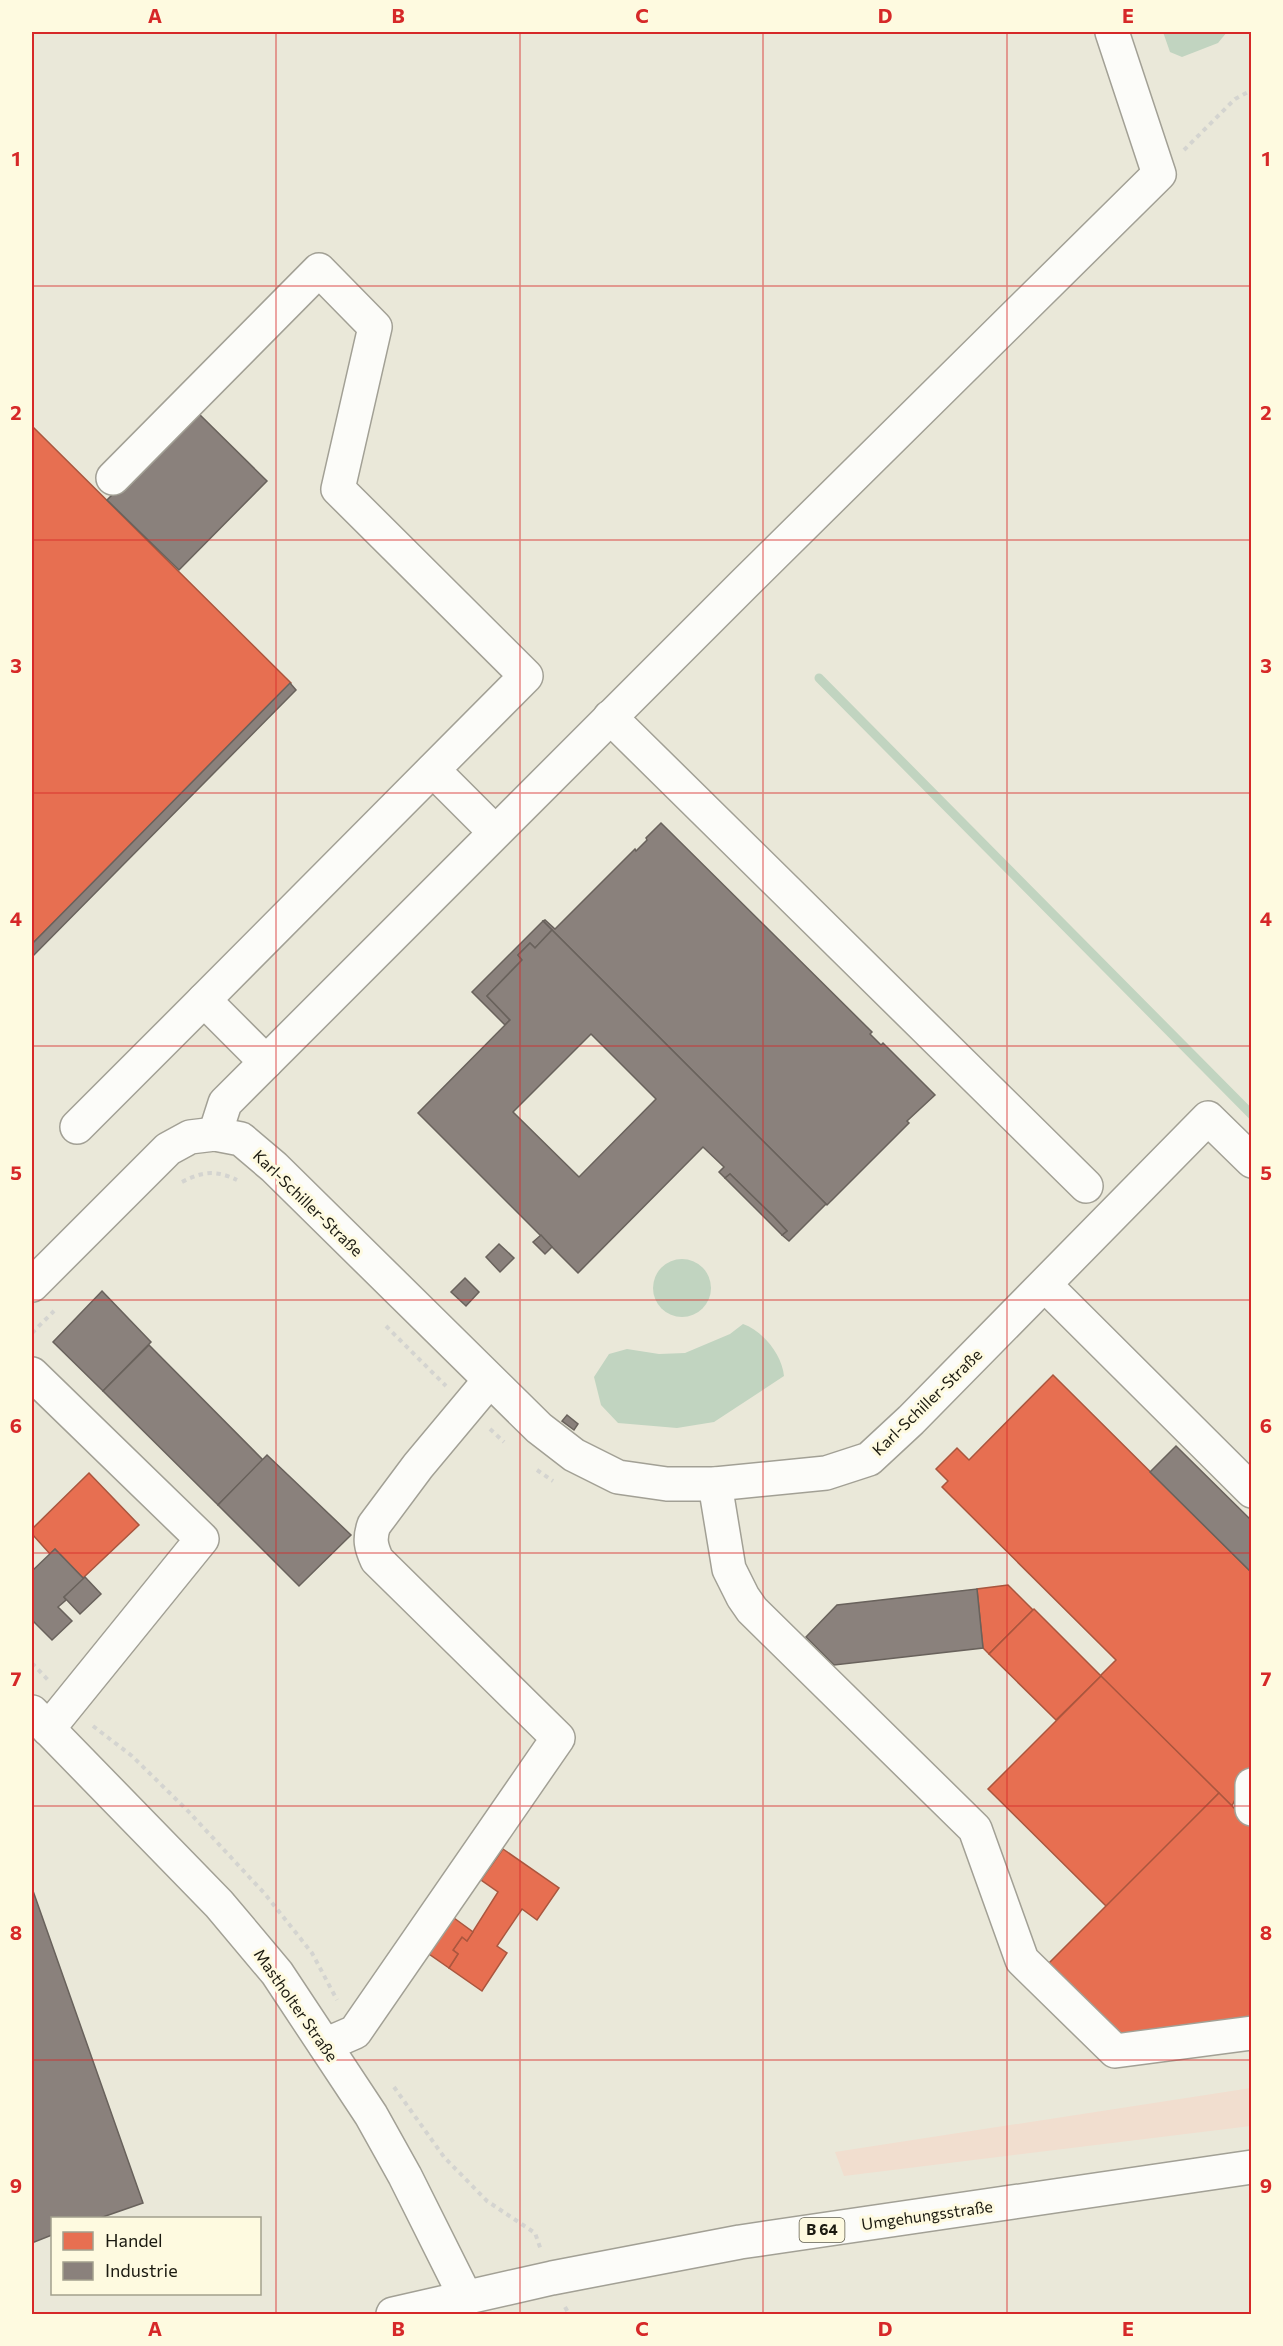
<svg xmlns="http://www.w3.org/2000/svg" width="1283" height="2346" font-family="Commissioner,sans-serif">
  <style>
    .green { fill: #f1decf }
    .water { fill: #c1d4c0 }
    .shops { fill: #e76f51; stroke: #aa563e; stroke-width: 1.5 }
    .industry { fill: #8a817c; stroke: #69625c; stroke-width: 1.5; fill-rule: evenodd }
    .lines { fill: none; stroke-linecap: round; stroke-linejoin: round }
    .stream { stroke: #c1d4c0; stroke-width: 9 }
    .minor-casing { stroke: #a2a095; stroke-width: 36 }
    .major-casing { stroke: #a2a095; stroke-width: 36 }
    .path { stroke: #d4d4d0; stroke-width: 4; stroke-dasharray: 4.5 4.5; stroke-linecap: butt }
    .minor { stroke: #fcfcf9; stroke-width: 33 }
    .major { stroke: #fcfcf9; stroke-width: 33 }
    .grid { fill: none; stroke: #d62828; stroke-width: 1.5; stroke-opacity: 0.55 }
    .labels { text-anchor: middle; stroke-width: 6; stroke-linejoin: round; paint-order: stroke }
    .shield { fill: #fefae0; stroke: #5f5d4e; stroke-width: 1.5 }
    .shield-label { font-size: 15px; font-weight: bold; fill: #1b1a10 }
    .street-label { font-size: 16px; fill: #1b1a10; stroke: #fefae0 }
    .neatline { fill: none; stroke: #d62828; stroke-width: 2 }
    .grid-label { font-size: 20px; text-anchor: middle; font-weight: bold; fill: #d62828 }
  </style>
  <rect width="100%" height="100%" fill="#eae8d9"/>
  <!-- green -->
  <path class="green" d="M1251,2088V2126L844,2176L835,2152Z"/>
  <!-- water -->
  <g class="water">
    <path d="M1163,32H1227L1218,43L1182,57L1170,52Z"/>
    <circle cx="682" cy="1288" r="29"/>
    <path d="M743,1324C763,1331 782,1355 784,1376L714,1422L677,1428L618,1423L601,1405L594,1377L609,1354L627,1349L659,1354L685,1353L730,1334Z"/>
  </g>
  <!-- shops -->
  <g class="shops">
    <path d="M32,426L291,683L32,944Z"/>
    <path d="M1053,1375L1252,1573V1763L1232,1806L1100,1676L1116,1660L942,1487L948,1481L936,1469L957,1448L969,1460Z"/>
    <path d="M89,1473L139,1525L83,1578L55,1549L50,1554L32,1534V1529Z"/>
    <path d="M1008,1585L1033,1610L989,1654L983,1648L977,1589Z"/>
    <path d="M1034,1609L1101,1676L1056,1720L989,1654Z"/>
    <path d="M1101,1676L1219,1793L1107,1907L988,1789Z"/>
    <path d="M1219,1793L1252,1826V2022L1122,2038L1048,1964Z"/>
    <path d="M503,1849L559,1888L537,1920L522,1909L497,1946L507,1953L482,1991L449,1968L458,1954L453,1950L462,1937L467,1941L498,1892L481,1880Z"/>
    <path d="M454,1918L473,1932L467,1941L462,1937L453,1950L458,1954L449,1968L429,1954Z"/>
  </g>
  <!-- industry -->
  <g class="industry">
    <path d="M196,411L267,481L179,570L107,500Z"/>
    <path d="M290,683L296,690L32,957V944Z"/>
    <path d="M661,823L872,1032L870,1034L881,1045L883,1043L935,1095L907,1121L909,1123L827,1205L543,921L545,920L555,929L635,849L636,851L647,840L646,838Z"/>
    <path d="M543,921L552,930L535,948L530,943L518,955L522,960L487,996L510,1020L505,1025L472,992Z"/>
    <path d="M552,930L826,1204L789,1241L782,1235L787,1231L773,1216L730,1174L725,1178L719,1172L724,1167L703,1147L578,1273L418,1113L510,1020L487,996L522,960L518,955L530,943L535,948ZM591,1034L656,1099L579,1177L513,1112Z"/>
    <path d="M730,1174L773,1216L787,1231L782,1235L725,1178Z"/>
    <path d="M541,1235L552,1247L545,1254L533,1242Z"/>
    <path d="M499,1244L514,1258L500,1272L486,1257Z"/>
    <path d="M465,1278L479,1292L466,1306L451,1292Z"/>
    <path d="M102,1291L151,1342L103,1391L53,1342Z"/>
    <path d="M149,1345L263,1460L218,1505L103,1391Z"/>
    <path d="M567,1415L578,1424L574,1430L562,1421Z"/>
    <path d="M1176,1446L1252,1521V1573L1150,1472Z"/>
    <path d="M267,1455L351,1535L299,1586L218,1505Z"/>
    <path d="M55,1549L84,1579L64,1597L66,1600L58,1607L72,1621L52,1640L32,1620V1571Z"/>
    <path d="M85,1577L101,1594L80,1614L64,1597Z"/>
    <path d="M977,1589L983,1648L834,1665L806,1637L837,1605Z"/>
    <path d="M32,1888L143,2203L100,2218H52V2235L32,2243Z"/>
  </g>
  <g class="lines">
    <!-- stream -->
    <path class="stream" d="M819,678L1252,1115"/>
    <defs>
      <g id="minor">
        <path d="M113,478L319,270L375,327L338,489L526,676L204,1000L266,1062"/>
        <path d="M610,717L1086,1186"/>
        <path d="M433,770L495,832"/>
        <path d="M77,1127L204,1000"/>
        <path d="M215,1134L225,1103L744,584L1159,174L1112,32"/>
        <path d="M32,1285L168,1149L190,1137L215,1134L241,1139L274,1167L539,1428L574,1455L618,1477L667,1484H715L826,1473L869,1459L911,1420L1208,1118L1252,1161"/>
        <path d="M1045,1285L1252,1491"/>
        <path d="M32,1374L202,1539L48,1729"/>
        <path d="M715,1484L729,1569L743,1597L752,1610L975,1829L1022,1960L1115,2051L1252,2033"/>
        <path d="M1252,1785V1809"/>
        <path d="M325,2045L355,2032L558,1738L377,1560C371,1547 369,1539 374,1525L418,1466L489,1381"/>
      </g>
      <g id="major">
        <path d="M32,1712L219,1904L277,1973L371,2115L405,2176L466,2298"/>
        <path d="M393,2314L552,2278L740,2242L1252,2167"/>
      </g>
    </defs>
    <!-- minor casing -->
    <use href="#minor" class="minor-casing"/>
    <!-- major casing -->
    <use href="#major" class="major-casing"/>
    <!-- path -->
    <g class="path">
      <path d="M1184,150L1235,99L1252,90"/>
      <path d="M182,1182C203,1171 216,1170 237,1180"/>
      <path d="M386,1326L446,1386"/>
      <path d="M32,1333L54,1311"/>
      <path d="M490,1429L504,1442"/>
      <path d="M537,1470L553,1481"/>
      <path d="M32,1663L48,1680"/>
      <path d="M93,1726L132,1756L188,1811L265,1894L312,1953L337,2000"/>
      <path d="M394,2087L444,2157L487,2201L535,2233L541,2250"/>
      <path d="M565,2307L569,2314"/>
    </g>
    <!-- minor -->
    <use href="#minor" class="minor"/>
    <!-- major -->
    <use href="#major" class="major"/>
  </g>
  <!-- grid -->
  <path class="grid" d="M276,32V2314M520,32V2314M763,32V2314M1007,32V2314M32,286H1252M32,540H1252M32,793H1252M32,1046H1252M32,1300H1252M32,1553H1252M32,1806H1252M32,2060H1252"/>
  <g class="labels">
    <!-- shield labels -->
    <rect class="shield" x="799.5" y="2218" width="45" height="24" rx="4.5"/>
    <g class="shield-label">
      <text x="822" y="2235">B 64</text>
    </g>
    <!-- street labels -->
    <g class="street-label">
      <text transform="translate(308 1203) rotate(44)" y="6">Karl-Schiller-Straße</text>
      <text transform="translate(927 1402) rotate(-44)" y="6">Karl-Schiller-Straße</text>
      <text transform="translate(296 2005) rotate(55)" y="6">Mastholter Straße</text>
      <text transform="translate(927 2215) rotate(-8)" y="6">Umgehungsstraße</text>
    </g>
  </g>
  <!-- border -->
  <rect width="1283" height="2346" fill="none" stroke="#fefae0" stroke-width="66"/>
  <!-- legend -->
  <rect x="51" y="2217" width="210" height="78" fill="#fefae0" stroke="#a3a08d" stroke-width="1.5"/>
  <rect x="63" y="2232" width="30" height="18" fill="#e76f51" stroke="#a3a08d" stroke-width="1.5"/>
  <text x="105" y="2247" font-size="18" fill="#1b1a10">Handel</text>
  <rect x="63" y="2262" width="30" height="18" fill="#8a817c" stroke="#a3a08d" stroke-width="1.5"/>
  <text x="105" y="2277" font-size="18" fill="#1b1a10">Industrie</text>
  <rect x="33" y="33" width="1217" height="2280" class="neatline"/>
  <g class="grid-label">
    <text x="155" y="23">A</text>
    <text x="398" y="23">B</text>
    <text x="642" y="23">C</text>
    <text x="885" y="23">D</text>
    <text x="1128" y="23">E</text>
    <text x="16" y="166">1</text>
    <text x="1266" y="166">1</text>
    <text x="16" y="420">2</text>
    <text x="1266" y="420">2</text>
    <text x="16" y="673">3</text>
    <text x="1266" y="673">3</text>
    <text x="16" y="926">4</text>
    <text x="1266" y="926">4</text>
    <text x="16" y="1180">5</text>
    <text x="1266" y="1180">5</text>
    <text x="16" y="1433">6</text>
    <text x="1266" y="1433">6</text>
    <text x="16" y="1686">7</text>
    <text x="1266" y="1686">7</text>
    <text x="16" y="1940">8</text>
    <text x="1266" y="1940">8</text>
    <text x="16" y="2193">9</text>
    <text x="1266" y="2193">9</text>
    <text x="155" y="2336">A</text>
    <text x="398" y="2336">B</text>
    <text x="642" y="2336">C</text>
    <text x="885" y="2336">D</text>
    <text x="1128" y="2336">E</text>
  </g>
</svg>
